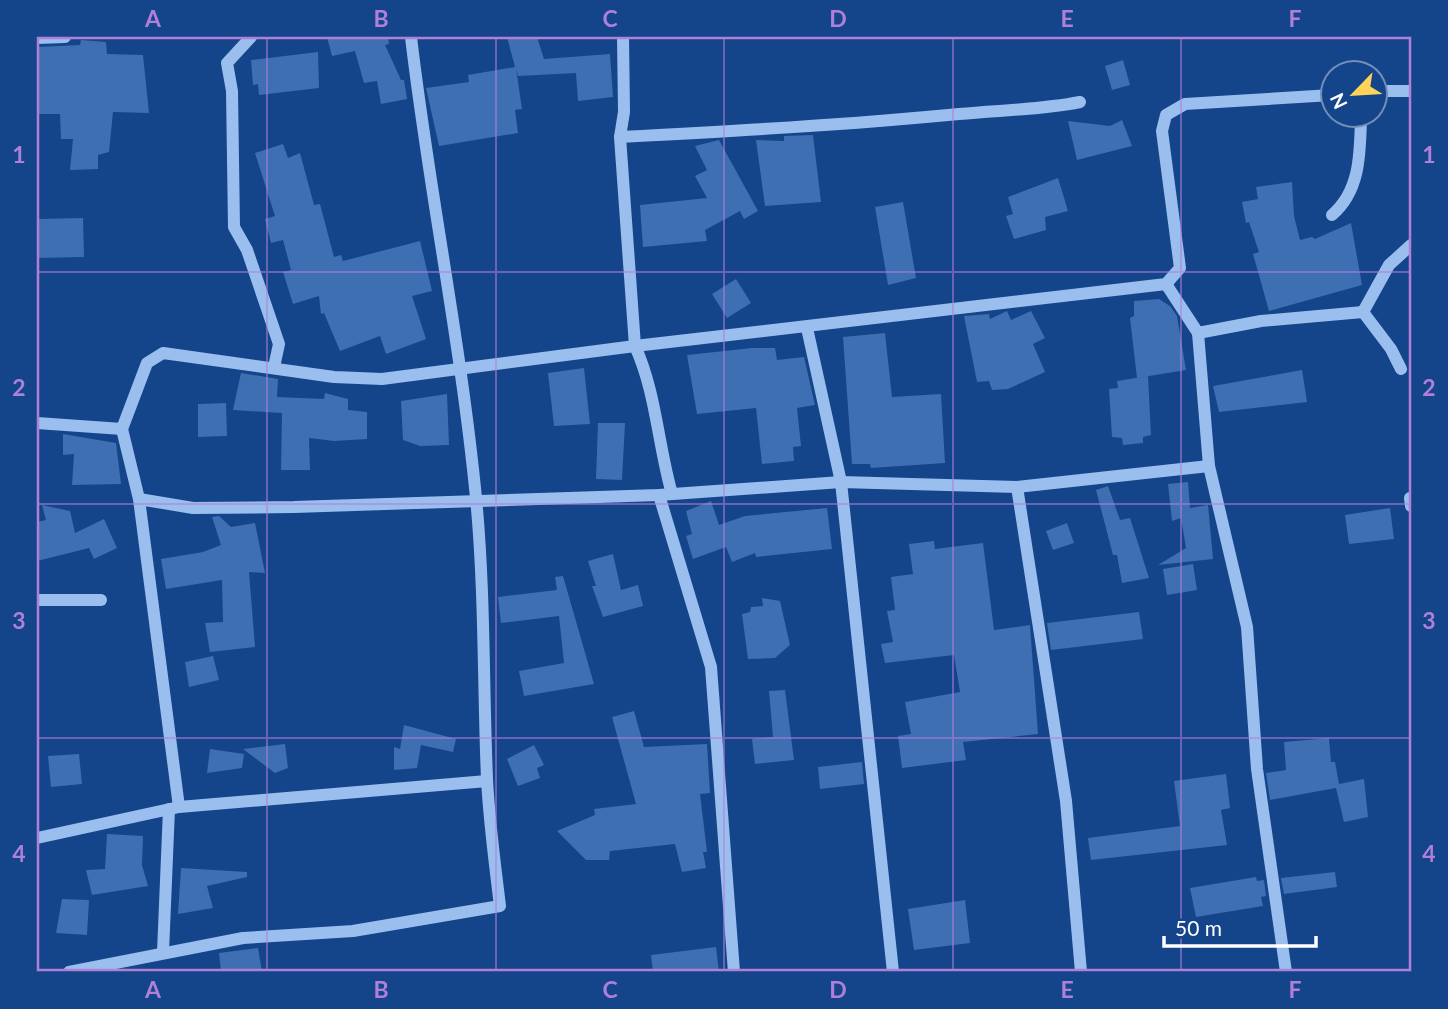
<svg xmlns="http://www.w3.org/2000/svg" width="1448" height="1009" font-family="Lato,sans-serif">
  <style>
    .building { fill: #3d6fb2 }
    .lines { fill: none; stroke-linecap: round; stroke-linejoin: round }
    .minor { stroke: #9abfef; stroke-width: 12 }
    .grid { fill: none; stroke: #b080d9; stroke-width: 2; stroke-opacity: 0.55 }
    .neatline { fill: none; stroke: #b080d9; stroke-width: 2.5 }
    .grid-label { font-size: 23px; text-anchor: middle; font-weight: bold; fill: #b080d9 }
  </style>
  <rect width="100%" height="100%" fill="#144489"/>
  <!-- building -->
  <g class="building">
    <path d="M327,37H388L389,44L385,45L401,80H404L407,99L381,104L377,81L364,83L355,51L332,56Z"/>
    <path d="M507,37H537L544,59L610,54L613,97L578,101L576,73L518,76L516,68L522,109L515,110L518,133L439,146L426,88L469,82L468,75L515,67Z"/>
    <path d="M81,40L106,42L107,54L143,55L149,113L113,112L109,152L98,155V169L70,170L73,139H61L60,114H37V47L80,45Z"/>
    <path d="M318,52L319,88L259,95L258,84L253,85L251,60Z"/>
    <path d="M1123,60L1130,85L1112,90L1105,66Z"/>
    <path d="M1122,120L1132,146L1077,160L1068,121L1110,126Z"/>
    <path d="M813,135L821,202L765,206L756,140L784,141V136Z"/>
    <path d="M719,140L758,211L744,219L740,211L705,230L707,241L643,247L640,205L707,198L695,176L707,170L695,146Z"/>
    <path d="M283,144L288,158L300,153L314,205L320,204L334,257L341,255L343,261L420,241L432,291L412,296L426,339L386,354L380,336L340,351L324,313L321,314L319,296L293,304L283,272L291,270L283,240L271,243L265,219L275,216L255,153Z"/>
    <path d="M1058,178L1068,211L1045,217L1046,230L1014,239L1006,216L1013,214L1008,197Z"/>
    <path d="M1292,182L1294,216L1300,240L1312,237L1315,239L1351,223L1362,285L1269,311L1253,254L1259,252L1249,222L1246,223L1242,202L1258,199L1256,187Z"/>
    <path d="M903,202L916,278L888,285L875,207Z"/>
    <path d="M83,218L84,257L37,258V219Z"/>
    <path d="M736,279L751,303L727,318L712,294Z"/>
    <path d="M1159,299L1170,306L1177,316L1186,370L1137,378L1130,318L1134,316V301Z"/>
    <path d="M1007,311L1011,320L1031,311L1045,338L1033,344L1045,372L1008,389L992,390L989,381L977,382L964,316L989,314L990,319Z"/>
    <path d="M885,333L892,397L941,394L945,463L871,468L870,464H852L843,337Z"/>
    <path d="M752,348H775L777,360L804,357L815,405L797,408L801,446L793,447L794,461L762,464L756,408L697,414L687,355Z"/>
    <path d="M584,368L590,424L554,426L548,373Z"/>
    <path d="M1302,370L1307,402L1219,412L1213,386Z"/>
    <path d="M241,373L278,379L277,397L324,399L325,393L348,399V410L367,412V439L334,441L309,438L310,470H281L282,413L233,410Z"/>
    <path d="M1148,376L1151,435L1143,437V443L1123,445L1122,438L1112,437L1109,389L1118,388L1117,381Z"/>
    <path d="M447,394L449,445L420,446L403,440L401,401Z"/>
    <path d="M226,403L227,436L198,437V404Z"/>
    <path d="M598,423H625L622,480L596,479Z"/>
    <path d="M63,434L116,443L121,484L72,485L74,454L63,455Z"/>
    <path d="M1188,482L1190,508L1208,505L1213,559L1158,565L1186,548L1181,518L1172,521L1168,484Z"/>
    <path d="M1108,486L1120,520L1130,518L1149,578L1122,583L1117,555H1113L1096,490Z"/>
    <path d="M711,501L719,525L745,516L827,508L832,549L756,557L755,553L732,562L726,547L693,559L686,536L692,534L686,511Z"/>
    <path d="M42,505L70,511L75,533L104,519L117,548L94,559L89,548L37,561V522L46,520Z"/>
    <path d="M1390,508L1394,539L1349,544L1345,515Z"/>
    <path d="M219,516L231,527L255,523L265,573L249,572L255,647L210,652L205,623L223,622L222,580L166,589L161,559L203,552L221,545L212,517Z"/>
    <path d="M1067,523L1074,543L1053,550L1046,531Z"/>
    <path d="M934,541L935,549L983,543L994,630L1030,625L1038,734L963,742L966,760L902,768L898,736L911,734L905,702L960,692L954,655L885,663L881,644L893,642L887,611L895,610L891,577L913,574L909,544Z"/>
    <path d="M613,554L621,590L638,585L643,606L603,617L592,586H596L588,561Z"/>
    <path d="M1193,564L1197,590L1167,595L1163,569Z"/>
    <path d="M563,576L594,684L524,696L519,671L564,663L559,616L501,623L498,597L557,590L555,577Z"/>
    <path d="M762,598L780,601L790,645L775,658L748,659L742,614L750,612L751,607L763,606Z"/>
    <path d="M1139,612L1143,639L1051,650L1047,623Z"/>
    <path d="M213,656L219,680L189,687L185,662Z"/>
    <path d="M785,690L794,760L755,764L752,739L773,737L769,691Z"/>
    <path d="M634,711L644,747L707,744L710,793L700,794L707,852H703L706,868L682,872L675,844L610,851L609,860H586L557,831L595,815L594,809L636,804L612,717Z"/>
    <path d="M404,725L456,739L453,752L421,745L417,768L394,770V747L400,749Z"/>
    <path d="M1329,738L1331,762H1335L1339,784L1364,779L1368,817L1344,822L1336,788L1270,800L1266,773L1286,770L1284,742Z"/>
    <path d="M285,744L288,768L275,773L243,749Z"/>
    <path d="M534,745L544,765L537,768L540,778L518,786L507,759Z"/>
    <path d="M210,749L244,754L242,768L207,773Z"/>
    <path d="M79,754L82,784L51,787L48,756Z"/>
    <path d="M862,762L864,784L820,789L818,767Z"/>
    <path d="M1226,774L1230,808L1221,810L1227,845L1091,860L1088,838L1180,826L1174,781Z"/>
    <path d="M107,834L143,836L142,865L148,886L92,895L86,870L105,869Z"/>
    <path d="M181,868L247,872V877L207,886L213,908L178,914Z"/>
    <path d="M1335,872L1337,887L1284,894L1281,878Z"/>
    <path d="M1256,877L1257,881L1264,880L1266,896L1261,897L1263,906L1196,917L1190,888Z"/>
    <path d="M62,899L89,900L87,935L56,933Z"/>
    <path d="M965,900L970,943L914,950L908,909Z"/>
    <path d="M716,947L719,972H653L651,955Z"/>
    <path d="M258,948L262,972H221L219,953Z"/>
  </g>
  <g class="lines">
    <!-- minor -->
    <g class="minor">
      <path d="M251,37L227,63L232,91L234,227L247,250L279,344L274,367"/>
      <path d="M623,37L624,112L620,137L635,346C656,392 658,445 672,494"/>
      <path d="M37,38L65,37"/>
      <path d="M1374,91H1411"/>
      <path d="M620,137C733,131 846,125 959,114C1000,110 1040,110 1080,102"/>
      <path d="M1332,215C1361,190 1360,152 1361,116"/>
      <path d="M1166,284L1198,333L1209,466L1247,627L1257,769L1286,972"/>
      <path d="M1363,312L1389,265L1411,245"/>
      <path d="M1363,312L1391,349L1401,369"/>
      <path d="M807,328L841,482L893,972"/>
      <path d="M1198,333L1261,321L1363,312"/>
      <path d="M37,423L122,429"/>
      <path d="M1017,487L1066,801L1081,972"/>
      <path d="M659,495L711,667L734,972"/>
      <path d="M1410,498L1411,506"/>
      <path d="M139,499L193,508L294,507L659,495L841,482L1017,487L1209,466"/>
      <path d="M37,600H101"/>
      <path d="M179,807L139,499L122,429L147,363L163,353L334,377L382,379L635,346L1166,284L1180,268L1162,131L1166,115L1185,104L1332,95"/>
      <path d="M37,838L179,807L487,781"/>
      <path d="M163,952L169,809"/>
      <path d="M69,972L243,938L353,931L500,906C495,864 489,821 487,779C483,685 485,592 476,498C461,343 429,191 411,37"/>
    </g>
  </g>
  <!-- grid -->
  <path class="grid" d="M267,37V972M496,37V972M724,37V972M953,37V972M1181,37V972M37,272H1411M37,504H1411M37,738H1411"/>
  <!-- border -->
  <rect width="1448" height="1009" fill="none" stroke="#144489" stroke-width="77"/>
  <!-- north arrow -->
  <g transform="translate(1354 94) rotate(245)"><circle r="33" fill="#144489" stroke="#728fb8" stroke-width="2"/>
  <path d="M0-5L12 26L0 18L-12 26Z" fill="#ffd359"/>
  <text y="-10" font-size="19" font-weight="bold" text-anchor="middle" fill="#ffffff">N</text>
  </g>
  <!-- scale -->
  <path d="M1164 936v10h152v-10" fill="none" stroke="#ffffff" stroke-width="3.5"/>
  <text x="1175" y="936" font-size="21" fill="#ffffff" stroke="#144489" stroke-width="5" paint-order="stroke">50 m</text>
  <rect x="38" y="38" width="1372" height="932" class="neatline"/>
  <g class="grid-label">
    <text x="153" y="27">A</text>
    <text x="381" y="27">B</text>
    <text x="610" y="27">C</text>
    <text x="838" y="27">D</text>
    <text x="1067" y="27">E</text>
    <text x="1295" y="27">F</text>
    <text x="19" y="163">1</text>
    <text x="1429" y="163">1</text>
    <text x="19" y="396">2</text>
    <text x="1429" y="396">2</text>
    <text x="19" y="629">3</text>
    <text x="1429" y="629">3</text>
    <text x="19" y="862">4</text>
    <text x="1429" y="862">4</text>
    <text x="153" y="998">A</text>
    <text x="381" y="998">B</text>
    <text x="610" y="998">C</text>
    <text x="838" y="998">D</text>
    <text x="1067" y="998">E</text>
    <text x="1295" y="998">F</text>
  </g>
</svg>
